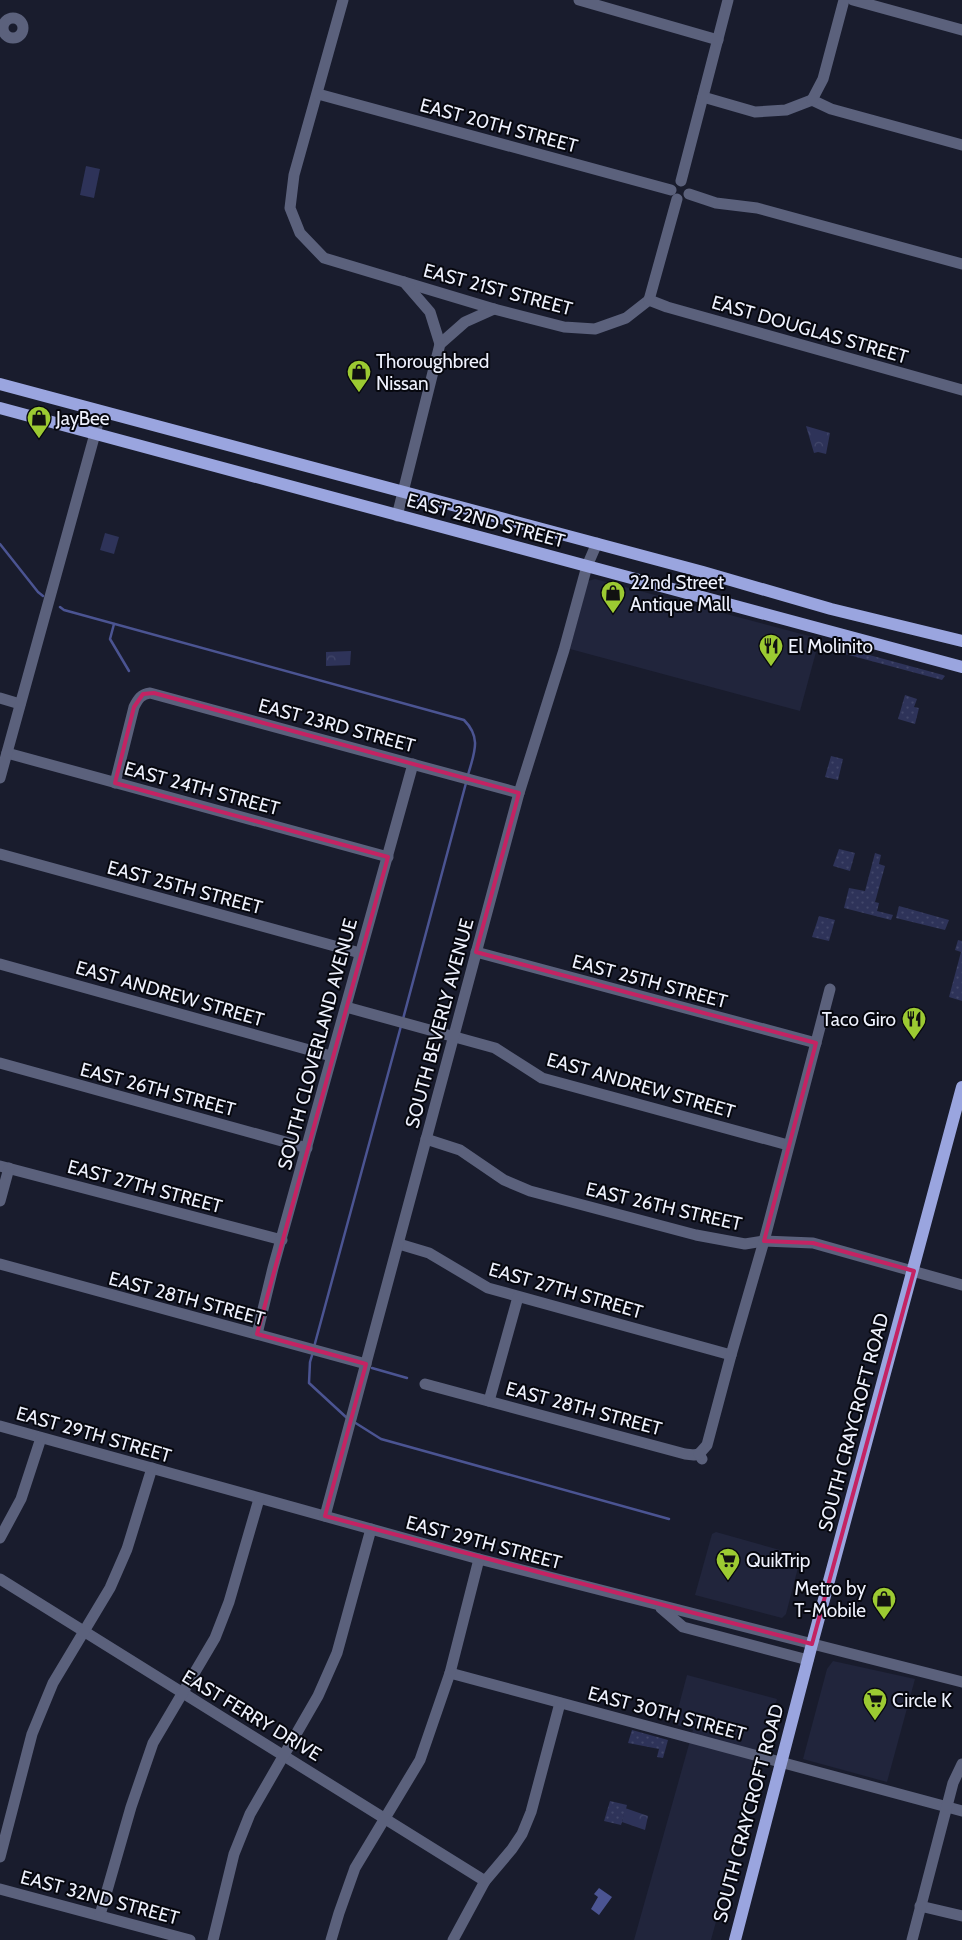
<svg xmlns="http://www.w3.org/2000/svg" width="962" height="1940" font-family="Cabin,sans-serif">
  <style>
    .built { fill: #21253c }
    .grass { fill: url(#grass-dots) }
    .park { fill: url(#park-crowns) }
    .pitch { fill: #2e3359 }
    .water { fill: #4b5492 }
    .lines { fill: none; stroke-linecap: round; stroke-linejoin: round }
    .stream { stroke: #4b5492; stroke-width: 2.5 }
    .minor { stroke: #5b617c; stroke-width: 11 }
    .major { stroke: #9aa5df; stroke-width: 12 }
    .marked { fill: none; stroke: #c42363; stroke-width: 4; stroke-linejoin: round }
    .labels { text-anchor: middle; stroke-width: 4; stroke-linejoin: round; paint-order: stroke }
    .street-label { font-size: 19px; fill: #eef1fd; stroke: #06070e }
    .poi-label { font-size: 19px; fill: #eef1fd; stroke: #06070e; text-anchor: start }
  </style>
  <defs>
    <pattern id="grass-dots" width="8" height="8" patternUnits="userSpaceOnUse" patternTransform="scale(1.25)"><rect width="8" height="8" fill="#2e3359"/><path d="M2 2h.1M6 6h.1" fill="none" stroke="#42476a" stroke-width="1.8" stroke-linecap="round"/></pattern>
    <pattern id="park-crowns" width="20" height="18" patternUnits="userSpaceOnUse" patternTransform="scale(1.25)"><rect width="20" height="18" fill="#2e3359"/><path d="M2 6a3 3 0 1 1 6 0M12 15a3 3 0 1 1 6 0" fill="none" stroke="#42476a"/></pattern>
  </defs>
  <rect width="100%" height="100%" fill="#191c2d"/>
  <!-- built -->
  <g class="built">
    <path d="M595,579L813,637L819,641L800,711L570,649L588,581Z"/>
    <path d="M716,1532L801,1556L786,1614L782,1618L695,1595L712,1534Z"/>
    <path d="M833,1661L915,1679L887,1782L803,1759L827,1669Z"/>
    <path d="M687,1675L777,1699L711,1940H634L693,1730L674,1724Z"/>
  </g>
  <!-- grass -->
  <g class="grass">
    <path d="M836,646L943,675L945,676L942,680L834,651Z"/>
    <path d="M905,695L917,699L914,707L919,708L915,724L898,719Z"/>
    <path d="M831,756L843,759L838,780L825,777Z"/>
    <path d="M839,849L855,853L850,871L833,866Z"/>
    <path d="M875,853L881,855L879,864L885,866L875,902L879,903L877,911L893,915L891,920L844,908L849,888L865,891Z"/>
    <path d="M899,906L949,920L945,930L896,918Z"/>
    <path d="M819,916L835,920L829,941L812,937Z"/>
    <path d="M958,940L962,941V1001L949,997L961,952L955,950Z"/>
    <path d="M632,1730L668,1740L663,1758L657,1757L659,1749L628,1743Z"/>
    <path d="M610,1801L627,1805L621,1825L604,1821Z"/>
  </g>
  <!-- park -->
  <g class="park">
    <path d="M806,426L830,433L826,454L818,452L814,453Z"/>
    <path d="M351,651L350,665L326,666V652Z"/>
    <path d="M625,1808L648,1816L645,1830L622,1822Z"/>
  </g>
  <!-- pitch -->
  <g class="pitch">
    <path d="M86,166L100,169L94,198L80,195Z"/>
    <path d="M105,533L119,537L114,554L100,550Z"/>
  </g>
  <!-- water -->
  <path class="water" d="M599,1888L612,1897L599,1915L591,1909L598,1897L594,1894Z"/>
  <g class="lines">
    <!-- stream -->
    <g class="stream">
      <path d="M0,544L38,592L43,596"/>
      <path d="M60,607L64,610L464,720C482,738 474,753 468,775"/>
      <path d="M114,624L110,639L129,671"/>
      <path d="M403,1019L466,783"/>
      <path d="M314,1347L401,1026"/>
      <path d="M313,1352L310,1362L309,1383L347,1418"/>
      <path d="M372,1368L407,1378"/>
      <path d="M354,1422L381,1439L669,1519"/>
    </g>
    <!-- minor -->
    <g class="minor">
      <path d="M343,0L294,175L290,208L300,233L324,258L494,309L564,327L595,329L626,318L649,300"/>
      <path d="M579,0L718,40"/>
      <path d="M853,0L962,30"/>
      <circle cx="13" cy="28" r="10"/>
      <path d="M318,94L671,190"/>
      <path d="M703,97L755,112L786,110L812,100L831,109L962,145"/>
      <path d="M812,100L823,79L844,0"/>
      <path d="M681,181L728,0"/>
      <path d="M689,194L716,203L757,208L962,264"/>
      <path d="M404,282L430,312L440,344"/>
      <path d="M649,300L667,307L962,390"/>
      <path d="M649,300L677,199"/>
      <path d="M397,516L440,344L465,322L494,309"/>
      <path d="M0,698L20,704"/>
      <path d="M7,753L388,857"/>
      <path d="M0,778L101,412"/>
      <path d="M115,783L134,707C138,699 141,694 150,693L519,793"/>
      <path d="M0,854L360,953"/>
      <path d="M476,952L816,1043"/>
      <path d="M0,964L331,1056"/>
      <path d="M346,1007L495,1048L542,1078L788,1145"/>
      <path d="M0,1063L307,1148"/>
      <path d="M426,1139L460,1150L504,1180L530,1191L696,1235L745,1244L764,1241L813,1243L962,1285"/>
      <path d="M0,1166L282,1240"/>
      <path d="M0,1201L9,1168"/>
      <path d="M399,1244L429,1253L488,1288L731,1355"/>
      <path d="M0,1264L366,1364"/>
      <path d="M257,1334L273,1268L413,764"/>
      <path d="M425,1384L685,1454L694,1455L699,1454L702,1459"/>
      <path d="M489,1401L518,1297"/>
      <path d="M0,1426L479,1559L962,1682"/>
      <path d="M699,1454L707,1445L731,1355L764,1241L830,989"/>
      <path d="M325,1516L519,793L564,650L587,566L597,543"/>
      <path d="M0,1538L21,1499L41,1438"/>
      <path d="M0,1579L485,1881"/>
      <path d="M661,1608L683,1627L808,1660"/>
      <path d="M450,1673L962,1811"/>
      <path d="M0,1857L32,1734L53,1683L110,1588L127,1549L152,1468"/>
      <path d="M0,1889L190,1940"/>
      <path d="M920,1906L962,1916"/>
      <path d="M100,1915L131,1807L153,1743L215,1638L229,1602L259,1499"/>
      <path d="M213,1940L234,1854L250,1814L318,1696L337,1653L371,1529"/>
      <path d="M331,1940L339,1913L355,1868L420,1760L450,1673L479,1559"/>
      <path d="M453,1940L485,1881L512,1849L522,1834L531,1812L560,1703"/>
      <path d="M912,1940L953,1783L962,1764"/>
    </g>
    <!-- major -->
    <g class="major">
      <path d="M0,384L703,572L831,609L962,641"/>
      <path d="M0,408L962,667"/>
      <path d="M735,1940L812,1644L962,1087"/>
    </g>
  </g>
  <!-- marked area -->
  <path class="marked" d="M154,693L519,793L476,952L816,1043L764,1241L813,1243L914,1271L812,1644L325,1516L366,1364L257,1334L388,857L115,783L134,707L143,694Z"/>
  <!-- icons -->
  <defs>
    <symbol id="shop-pin" viewBox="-11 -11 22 30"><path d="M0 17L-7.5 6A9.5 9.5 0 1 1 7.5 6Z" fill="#9cca32" stroke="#06070e"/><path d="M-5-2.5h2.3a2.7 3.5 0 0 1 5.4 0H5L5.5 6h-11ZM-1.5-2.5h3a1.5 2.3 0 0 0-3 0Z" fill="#111"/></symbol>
    <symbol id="restaurant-pin" viewBox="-11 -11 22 30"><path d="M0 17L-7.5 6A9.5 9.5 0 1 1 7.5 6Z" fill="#9cca32" stroke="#06070e"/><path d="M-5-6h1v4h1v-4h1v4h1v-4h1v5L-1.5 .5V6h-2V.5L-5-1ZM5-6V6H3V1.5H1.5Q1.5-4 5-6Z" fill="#111"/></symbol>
    <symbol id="supermarket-pin" viewBox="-11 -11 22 30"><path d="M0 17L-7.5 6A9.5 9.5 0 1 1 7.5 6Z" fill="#9cca32" stroke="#06070e"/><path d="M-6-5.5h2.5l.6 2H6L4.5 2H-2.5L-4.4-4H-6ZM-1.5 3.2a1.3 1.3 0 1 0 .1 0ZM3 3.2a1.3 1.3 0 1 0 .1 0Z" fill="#111"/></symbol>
  </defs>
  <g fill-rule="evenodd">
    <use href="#shop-pin" x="345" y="358" width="28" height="38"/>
    <use href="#shop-pin" x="25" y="404" width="28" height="38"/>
    <use href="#shop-pin" x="599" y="579" width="28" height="38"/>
    <use href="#restaurant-pin" x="757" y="632" width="28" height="38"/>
    <use href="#restaurant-pin" x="900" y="1005" width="28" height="38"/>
    <use href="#supermarket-pin" x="714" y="1546" width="28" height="38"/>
    <use href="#shop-pin" x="870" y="1585" width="28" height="38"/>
    <use href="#supermarket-pin" x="861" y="1686" width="28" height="38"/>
  </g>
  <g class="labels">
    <!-- street labels -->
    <g class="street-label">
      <text transform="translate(499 125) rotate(15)" y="7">EAST 20TH STREET</text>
      <text transform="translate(498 289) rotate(15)" y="7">EAST 21ST STREET</text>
      <text transform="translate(810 329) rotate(16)" y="7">EAST DOUGLAS STREET</text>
      <text transform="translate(486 520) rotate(15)" y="7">EAST 22ND STREET</text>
      <text transform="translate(337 725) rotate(15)" y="7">EAST 23RD STREET</text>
      <text transform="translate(202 788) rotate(15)" y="7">EAST 24TH STREET</text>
      <text transform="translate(185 887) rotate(15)" y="7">EAST 25TH STREET</text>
      <text transform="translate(650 981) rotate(15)" y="7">EAST 25TH STREET</text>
      <text transform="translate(170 993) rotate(16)" y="7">EAST ANDREW STREET</text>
      <text transform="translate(439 1023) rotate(-75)" y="7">SOUTH BEVERLY AVENUE</text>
      <text transform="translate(317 1044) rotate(-75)" y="7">SOUTH CLOVERLAND AVENUE</text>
      <text transform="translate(641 1085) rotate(16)" y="7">EAST ANDREW STREET</text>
      <text transform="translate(158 1089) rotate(15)" y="7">EAST 26TH STREET</text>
      <text transform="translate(145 1186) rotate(15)" y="7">EAST 27TH STREET</text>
      <text transform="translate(664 1206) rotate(13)" y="7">EAST 26TH STREET</text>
      <text transform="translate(566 1290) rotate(16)" y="7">EAST 27TH STREET</text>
      <text transform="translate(187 1298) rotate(15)" y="7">EAST 28TH STREET</text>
      <text transform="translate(584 1408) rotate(15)" y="7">EAST 28TH STREET</text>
      <text transform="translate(853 1422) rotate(-75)" y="7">SOUTH CRAYCROFT ROAD</text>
      <text transform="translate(94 1434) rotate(16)" y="7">EAST 29TH STREET</text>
      <text transform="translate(484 1542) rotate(15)" y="7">EAST 29TH STREET</text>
      <text transform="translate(667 1713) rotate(15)" y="7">EAST 30TH STREET</text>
      <text transform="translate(252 1715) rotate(31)" y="7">EAST FERRY DRIVE</text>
      <text transform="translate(748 1813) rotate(-75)" y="7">SOUTH CRAYCROFT ROAD</text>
      <text transform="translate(100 1897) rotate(15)" y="7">EAST 32ND STREET</text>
    </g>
    <!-- poi labels -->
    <g class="poi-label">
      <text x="376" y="368">Thoroughbred<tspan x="376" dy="22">Nissan</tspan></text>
      <text x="56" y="425">JayBee</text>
      <text x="630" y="589">22nd Street<tspan x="630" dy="22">Antique Mall</tspan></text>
      <text x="788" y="653">El Molinito</text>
      <text x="896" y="1026" text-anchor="end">Taco Giro</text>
      <text x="746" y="1567">QuikTrip</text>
      <text x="866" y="1595" text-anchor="end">Metro by<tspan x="866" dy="22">T-Mobile</tspan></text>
      <text x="892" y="1707">Circle K</text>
    </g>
  </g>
</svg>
